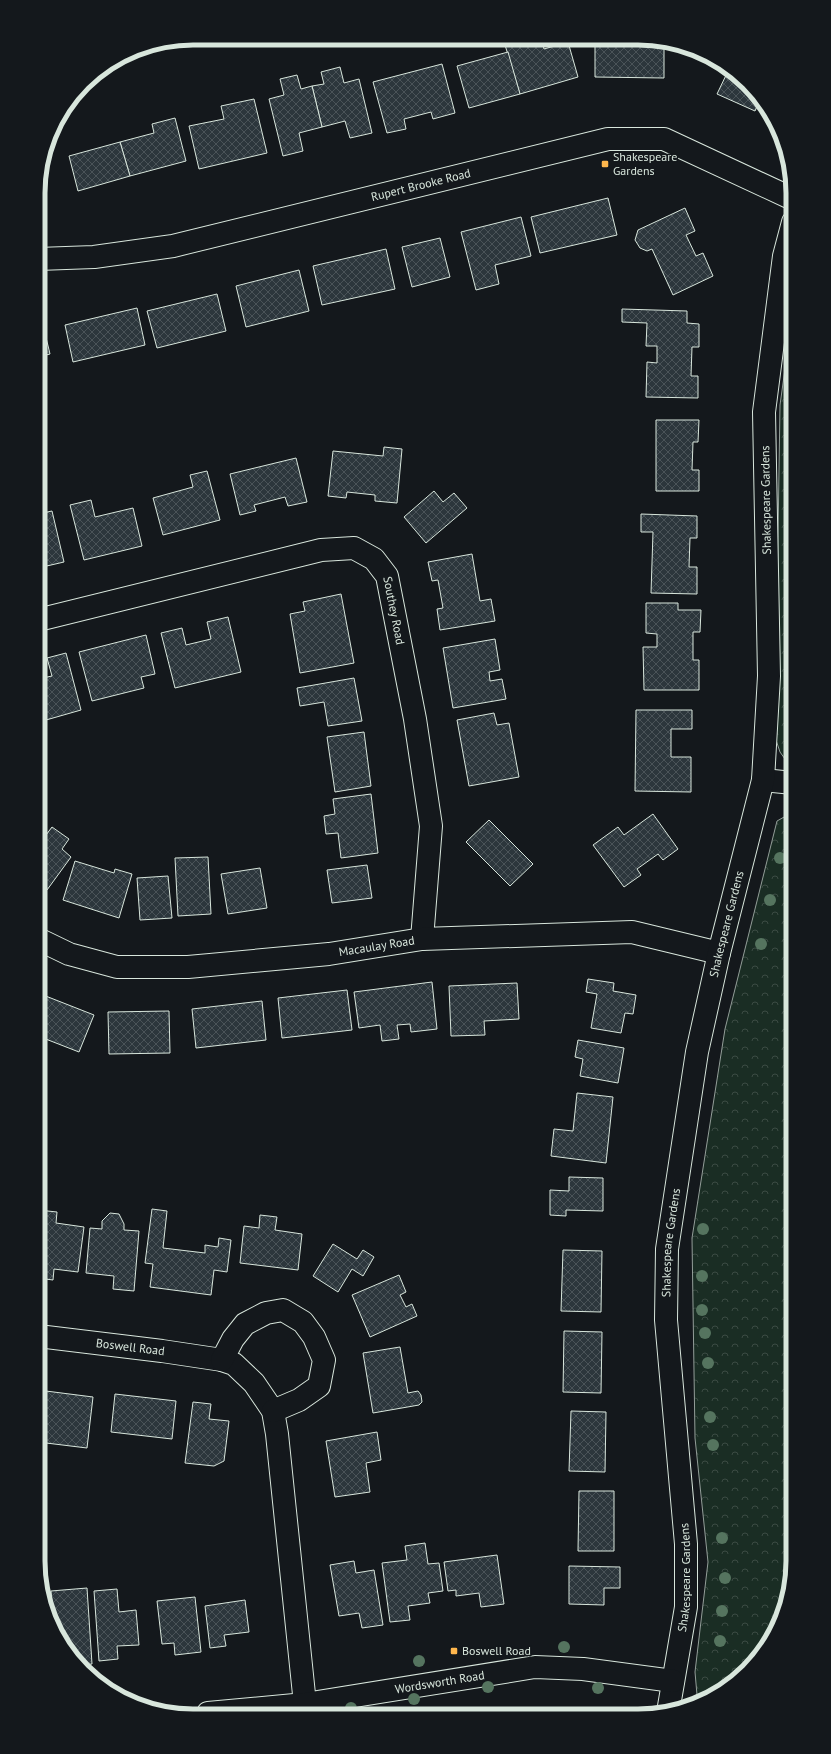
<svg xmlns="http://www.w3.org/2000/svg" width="831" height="1754" font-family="'PT Sans',sans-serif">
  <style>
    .forest { fill: url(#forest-crowns); stroke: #939e99 }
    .building { fill: url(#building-cross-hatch); stroke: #d8e6dc }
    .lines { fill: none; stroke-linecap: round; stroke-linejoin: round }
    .street-casing { stroke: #d8e6dc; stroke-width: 24 }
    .street { stroke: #14181c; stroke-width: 22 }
    .tree { fill: #55745f }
    .poi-dot { fill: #ffb74d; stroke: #14181c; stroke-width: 1.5 }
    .labels { text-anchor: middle; stroke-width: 3; stroke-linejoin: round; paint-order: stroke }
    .poi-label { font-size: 12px; fill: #d8e6dc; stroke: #14181c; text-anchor: start }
    .street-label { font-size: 12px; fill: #d8e6dc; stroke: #14181c }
    .rim { fill: none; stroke: #d8e6dc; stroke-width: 5 }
  </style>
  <defs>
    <pattern id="forest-crowns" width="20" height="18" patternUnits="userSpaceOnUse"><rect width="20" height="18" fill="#1a2d24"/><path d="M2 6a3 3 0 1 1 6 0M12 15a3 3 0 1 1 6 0" fill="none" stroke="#3b4b43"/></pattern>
    <pattern id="building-cross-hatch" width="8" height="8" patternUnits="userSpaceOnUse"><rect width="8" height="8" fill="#2c363c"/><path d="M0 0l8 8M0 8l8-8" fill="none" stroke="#4a5358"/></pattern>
  </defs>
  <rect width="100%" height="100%" fill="#14181c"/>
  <!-- forest -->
  <g class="forest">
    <path d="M793,311V766H790L780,752L775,737L780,405Z"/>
    <path d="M793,812V1571L781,1620L761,1655L724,1690L703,1699L697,1695L695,1672L708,1562L695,1438L692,1238L725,1029L777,821Z"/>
  </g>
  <!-- building -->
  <g class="building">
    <path d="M524,40H542L544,49L568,42L578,77L520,94L505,45Z"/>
    <path d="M595,40L664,41V78L595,77Z"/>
    <path d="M508,52L520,94L469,108L457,66Z"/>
    <path d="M442,64L455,113L433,119L431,112L404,119L406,129L387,133L373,82Z"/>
    <path d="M340,67L344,83L359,79L372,133L350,138L345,121L322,127L312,86L324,84L321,72Z"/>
    <path d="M729,69L740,77L760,100L755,111L717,94Z"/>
    <path d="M297,75L301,89L312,86L322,127L299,133L303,151L283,156L269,99L284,95L280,79Z"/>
    <path d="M254,99L267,153L199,169L189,126L224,119L221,106Z"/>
    <path d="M175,118L186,161L130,176L120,142L154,133L152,124Z"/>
    <path d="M120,142L130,176L78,191L69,156Z"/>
    <path d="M43,164L45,187H38V183Z"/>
    <path d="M608,198L617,235L540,253L531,217Z"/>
    <path d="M685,208L695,231L686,235L696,256L703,253L713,276L673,295L652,249L647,251L640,248L635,240L638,230Z"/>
    <path d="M521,217L531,256L495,265L499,284L476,290L461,232Z"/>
    <path d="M440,238L450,277L412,287L402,247Z"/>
    <path d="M386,249L395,289L322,305L313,266Z"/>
    <path d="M299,270L309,311L246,327L236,286Z"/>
    <path d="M217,294L226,331L157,348L147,311Z"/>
    <path d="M137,308L145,345L73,362L65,325Z"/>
    <path d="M622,309L687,311V323L699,324V347H692L691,376H698V398L646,397L647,362L657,363V346H646L647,323L622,322Z"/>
    <path d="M38,317H41L50,354L38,357Z"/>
    <path d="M656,420H699L698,442H693L692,470H699V491H656Z"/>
    <path d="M384,447L402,449L397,503L375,501V495L347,492L346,498L328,496L333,451L383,456Z"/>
    <path d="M296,458L307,502L288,506L285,497L254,505L256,511L240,515L230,474Z"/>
    <path d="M207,471L220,520L163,535L153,498L193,487L190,475Z"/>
    <path d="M434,491L443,502L454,493L467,508L426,543L404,517Z"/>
    <path d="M91,500L95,517L133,508L142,546L84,560L70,505Z"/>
    <path d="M52,511L64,562L38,568V514Z"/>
    <path d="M641,514L697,516V538H690L689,567H697V594L651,593L653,532H641Z"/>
    <path d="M472,554L480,601L491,599L495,621L440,630L437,609L443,608L438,580L432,581L428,562Z"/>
    <path d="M341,594L354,663L300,673L290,614L305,611L303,602Z"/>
    <path d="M646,603H678V610H701L700,632H693V660H699V690H644L643,647H657V634L646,633Z"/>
    <path d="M228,617L241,672L175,688L161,633L182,628L186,645L211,639L207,622Z"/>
    <path d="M146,635L155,674L141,677L144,688L92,701L79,652Z"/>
    <path d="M495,639L500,670L489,672L490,681L502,679L506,699L453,708L443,648Z"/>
    <path d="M66,653L81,710L46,720L43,709L38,710V679L52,676L47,658Z"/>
    <path d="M354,678L362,721L328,726L324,702L300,706L297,688Z"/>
    <path d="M636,710H692V729H671V757H691V792L635,791Z"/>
    <path d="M494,713L497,725L509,723L519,777L469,786L457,720Z"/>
    <path d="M364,732L371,786L335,792L327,737Z"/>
    <path d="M371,794L378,853L341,858L338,833L326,834L324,816L335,814L333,799Z"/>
    <path d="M653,814L678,849L663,860L658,854L637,869L641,875L624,887L593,845L618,827L624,835Z"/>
    <path d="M489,820L533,864L510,886L466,842Z"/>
    <path d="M52,827L69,839L62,849L71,857L47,890L38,883V835L43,839Z"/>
    <path d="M208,857L211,914L178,916L175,858Z"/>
    <path d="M75,861L114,873L115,869L132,874L119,918L63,900Z"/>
    <path d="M367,865L372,898L332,903L327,870Z"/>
    <path d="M260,868L267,908L228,914L221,874Z"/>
    <path d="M168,876L172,918L140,920L137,878Z"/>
    <path d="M588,979L614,983L613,991L636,995L633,1014L625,1013L621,1033L591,1028L597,994L586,992Z"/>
    <path d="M432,982L437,1029L411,1032L410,1024L397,1025L399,1039L382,1041L380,1025L359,1028L354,992Z"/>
    <path d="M517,983L519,1019L484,1021L485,1035L451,1036L449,986Z"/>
    <path d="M347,990L352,1030L282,1038L278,998Z"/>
    <path d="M38,993L94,1015L79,1052L38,1036Z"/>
    <path d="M262,1001L266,1040L196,1048L192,1009Z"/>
    <path d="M169,1011L170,1053L109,1054L108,1012Z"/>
    <path d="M578,1040L624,1048L618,1083L580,1076L583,1059L575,1057Z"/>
    <path d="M577,1093L613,1097L606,1163L551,1156L554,1129L573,1131Z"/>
    <path d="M569,1177L603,1178V1211L566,1210V1216L550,1215V1190L569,1191Z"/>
    <path d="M152,1209L167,1211L163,1248L205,1253V1245L218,1247L219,1238L231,1240L227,1272L214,1270L211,1295L150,1287L153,1264L145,1263Z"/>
    <path d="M38,1210L57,1212L56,1223L84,1227L78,1272L54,1269L53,1280L38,1278Z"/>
    <path d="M110,1213L119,1214L124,1224V1230L139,1231L134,1291L113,1289L114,1276L86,1273L90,1228L102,1229V1221Z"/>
    <path d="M260,1215L277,1217L275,1230L302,1234L298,1270L240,1263L244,1226L259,1228Z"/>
    <path d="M333,1244L357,1259L363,1250L374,1257L363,1276L352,1269L338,1292L313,1276Z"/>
    <path d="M563,1250L602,1251L601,1312L561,1311Z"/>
    <path d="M399,1275L406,1292L400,1295L406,1307L412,1304L417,1316L370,1337L352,1295Z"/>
    <path d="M564,1331L602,1332L601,1393L563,1392Z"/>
    <path d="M400,1347L408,1393L418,1391L421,1395L422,1402L419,1405L373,1413L363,1353Z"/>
    <path d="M38,1390L93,1397L87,1448L38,1442Z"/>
    <path d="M115,1394L176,1401L172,1439L111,1432Z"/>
    <path d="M193,1402L211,1404L209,1419L229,1421L224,1461L214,1466L185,1463Z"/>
    <path d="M571,1411L606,1412L605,1472L569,1471Z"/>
    <path d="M377,1432L381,1460L366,1463L370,1492L335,1497L326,1441Z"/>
    <path d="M579,1491H614V1551H578Z"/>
    <path d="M425,1543L428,1564L439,1563L443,1591L428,1593L430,1603L408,1606L410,1620L390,1622L382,1563L407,1560L405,1546Z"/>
    <path d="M497,1555L504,1604L481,1607L479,1593L456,1596V1590L448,1591L444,1562Z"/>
    <path d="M354,1561L356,1573L374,1570L383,1625L362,1628L359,1613L339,1616L330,1565Z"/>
    <path d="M569,1566L620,1567V1588H604V1605L569,1604Z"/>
    <path d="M87,1588L92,1664L80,1665L74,1658L73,1649L67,1650L64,1647L51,1617H53L51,1591Z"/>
    <path d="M117,1589L119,1612L136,1610L139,1645L117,1646L118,1659L99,1661L94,1591Z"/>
    <path d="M195,1597L201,1652L175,1655L174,1643L162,1644L157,1601Z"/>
    <path d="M245,1600L249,1632L224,1635L226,1646L210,1648L205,1606Z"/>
  </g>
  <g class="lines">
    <defs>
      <g id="street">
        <path id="s1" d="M38,259L94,257L173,246L608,139H664L793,199"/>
        <path id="s2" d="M38,620L321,550L354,548L374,559L387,576L415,719L431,826L422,939"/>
        <path d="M763,780L793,783"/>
        <path id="s3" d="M38,939L69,954L117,967H188L329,954L422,939L632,932L719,953"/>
        <path id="s4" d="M38,1336L162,1351L222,1360L234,1364L254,1383L273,1411L277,1434L305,1704"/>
        <path d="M222,1360L233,1339L245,1324L266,1313L283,1310L303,1322L314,1337L324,1360L319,1386L299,1400L273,1411"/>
        <path id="s5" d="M668,1712L686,1607V1544L666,1320L667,1249L697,1052L719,953L763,780L769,676L764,412L784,256L793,222"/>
        <path id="s6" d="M208,1713L305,1704L535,1667L583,1669L673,1681"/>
      </g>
    </defs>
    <!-- street casing -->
    <use href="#street" class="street-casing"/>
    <!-- street -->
    <use href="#street" class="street"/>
  </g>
  <!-- trees -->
  <g class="tree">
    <circle cx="780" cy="858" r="6"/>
    <circle cx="770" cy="900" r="6"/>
    <circle cx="761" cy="944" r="6"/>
    <circle cx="703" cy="1229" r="6"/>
    <circle cx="702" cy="1276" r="6"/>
    <circle cx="702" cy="1310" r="6"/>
    <circle cx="705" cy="1333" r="6"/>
    <circle cx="708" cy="1363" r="6"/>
    <circle cx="710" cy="1417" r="6"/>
    <circle cx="713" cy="1445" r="6"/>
    <circle cx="722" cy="1538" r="6"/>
    <circle cx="725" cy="1578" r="6"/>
    <circle cx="722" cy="1611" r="6"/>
    <circle cx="720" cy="1641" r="6"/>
    <circle cx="564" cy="1647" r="6"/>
    <circle cx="419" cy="1661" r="6"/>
    <circle cx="488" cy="1687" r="6"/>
    <circle cx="598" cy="1688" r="6"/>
    <circle cx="414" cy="1699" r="6"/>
    <circle cx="351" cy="1708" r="6"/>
  </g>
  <!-- markers -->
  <g class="poi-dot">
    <rect x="601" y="160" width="8" height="8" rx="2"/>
    <rect x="450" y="1647" width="8" height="8" rx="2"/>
  </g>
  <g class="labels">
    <!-- poi labels -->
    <g class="poi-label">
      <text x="613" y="161">Shakespeare<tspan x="613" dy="14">Gardens</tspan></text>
      <text x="462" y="1655">Boswell Road</text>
    </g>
    <!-- street labels -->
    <g class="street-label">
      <text dy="4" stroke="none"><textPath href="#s1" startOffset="391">Rupert Brooke Road</textPath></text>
      <text transform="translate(766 500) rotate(-91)" y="4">Shakespeare Gardens</text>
      <text dy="4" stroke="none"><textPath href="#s2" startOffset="404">Southey Road</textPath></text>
      <text dy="4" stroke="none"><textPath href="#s5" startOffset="796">Shakespeare Gardens</textPath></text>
      <text dy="4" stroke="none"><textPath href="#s3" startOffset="345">Macaulay Road</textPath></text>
      <text dy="4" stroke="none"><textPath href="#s5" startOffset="472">Shakespeare Gardens</textPath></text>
      <text dy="4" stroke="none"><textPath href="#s4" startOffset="93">Boswell Road</textPath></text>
      <text dy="4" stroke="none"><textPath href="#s5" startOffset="136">Shakespeare Gardens</textPath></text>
      <text dy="4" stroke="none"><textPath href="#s6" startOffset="234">Wordsworth Road</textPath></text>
    </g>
  </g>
  <!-- crop -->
  <path d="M0 0H831V1754H0ZM193 45H638A148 148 0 0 1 786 193V1561A148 148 0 0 1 638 1709H193A148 148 0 0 1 45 1561V193A148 148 0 0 1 193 45Z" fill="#14181c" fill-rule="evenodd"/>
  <path class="rim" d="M193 45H638A148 148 0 0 1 786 193V1561A148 148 0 0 1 638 1709H193A148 148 0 0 1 45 1561V193A148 148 0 0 1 193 45Z"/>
</svg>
